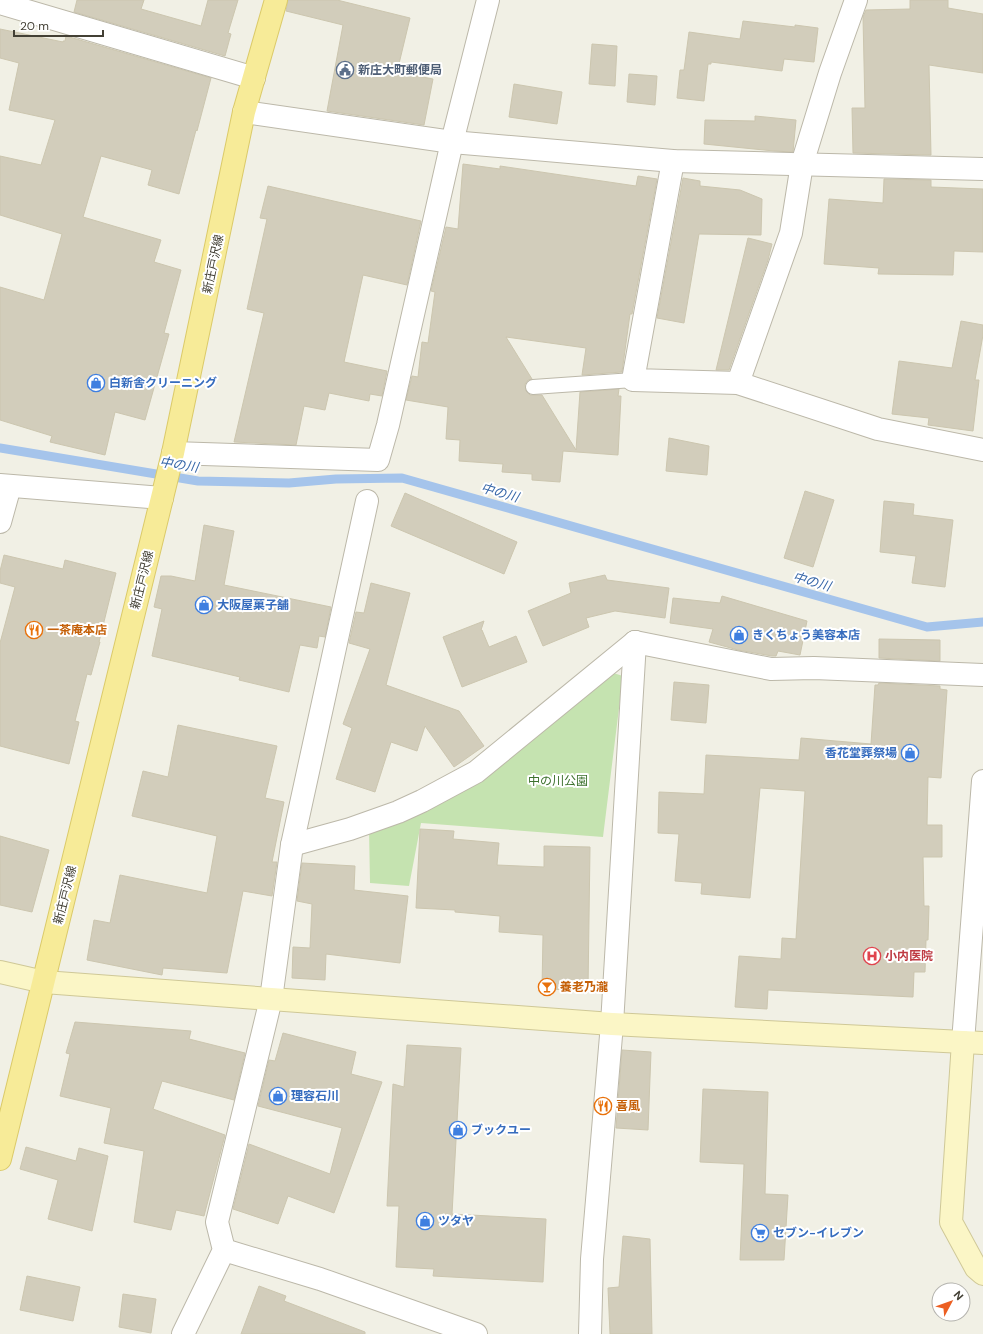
<svg xmlns="http://www.w3.org/2000/svg" width="983" height="1334" font-family="'DM Sans','Noto Sans JP',sans-serif">
  <style>
    .green { fill: #c5e3b0 }
    .lines { fill: none; stroke-linecap: round; stroke-linejoin: round }
    .stream { stroke: #a5c4eb; stroke-width: 9 }
    .building { fill: #d2cdbb; stroke: #ccc6af }
    .lane-casing { stroke: #bcb8a9; stroke-width: 16 }
    .street-casing { stroke: #bcb8a9; stroke-width: 24 }
    .secondary-casing { stroke: #cfc897; stroke-width: 24 }
    .primary-casing { stroke: #dbca69; stroke-width: 24 }
    .lane { stroke: #fff; stroke-width: 14 }
    .street { stroke: #fff; stroke-width: 22 }
    .secondary { stroke: #fbf6c6; stroke-width: 22 }
    .primary { stroke: #f7eb98; stroke-width: 22 }
    .labels { text-anchor: middle; stroke-width: 4; stroke-linejoin: round; paint-order: stroke }
    .service-label { font-size: 12px; font-weight: bold; fill: #4e5e75; stroke: #fff; text-anchor: start }
    .street-label { font-size: 12px; fill: #434035; stroke: #fff }
    .shop-label { font-size: 12px; font-weight: bold; fill: #366cbe; stroke: #fff; text-anchor: start }
    .food-label { font-size: 12px; font-weight: bold; fill: #c56008; stroke: #fff; text-anchor: start }
    .park-label { font-size: 12px; fill: #3c712d; stroke: #fff }
    .health-label { font-size: 12px; font-weight: bold; fill: #be3a42; stroke: #fff; text-anchor: start }
    .water-label { font-size: 13px; font-style: italic; fill: #3666a8; stroke: #fff }
  </style>
  <rect width="100%" height="100%" fill="#f1f0e5"/>
  <!-- green -->
  <path class="green" d="M610,672L623,676L603,837L421,823L409,886L370,883L369,829Z"/>
  <g class="lines">
    <!-- stream -->
    <path class="stream" d="M0,448L198,481L289,483L336,479L402,478L927,627L983,622"/>
  </g>
  <!-- building -->
  <g class="building">
    <path d="M77,0H144L141,9L201,26L208,0H238L228,33L231,34L225,56L74,12Z"/>
    <path d="M288,0H337L410,18L397,72L433,79L424,125L327,111L343,25L286,11Z"/>
    <path d="M910,0H948V8L983,14V73L929,65L931,155L853,153L852,108H865L863,17L866,10L910,9Z"/>
    <path d="M743,21L795,27V25L818,28L814,62L784,59L782,71L711,62V64H708L704,101L677,98L680,70H684L689,32L740,39Z"/>
    <path d="M0,29L63,42V41H65L66,36L211,78L197,131L196,130L179,194L148,185L152,170L101,156L83,217L161,240L154,262L181,270L164,333L169,334L145,420L115,412L105,455L50,442L52,436L0,420V287L44,300L62,234L0,215V156L41,165L55,120L9,110L19,63L0,58Z"/>
    <path d="M592,44L617,46L615,86L589,84Z"/>
    <path d="M629,74L657,76L655,105L627,102Z"/>
    <path d="M514,84L562,92L557,124L509,117Z"/>
    <path d="M755,116L796,120L793,152L774,151L704,144L705,120L755,121Z"/>
    <path d="M463,164L500,169V166L636,186L638,176L657,179L632,314H630L622,372L582,375L586,348L506,337L532,379L528,380L525,384L526,391L530,395H542L576,450L580,392L619,389L618,396H621L618,455L563,451L560,482L532,480V474L502,472L503,464L459,461L460,440L446,439L448,407L406,400L412,376L418,377L422,342L428,343L435,292L431,291L446,227L458,229Z"/>
    <path d="M683,178L700,181V186L740,190L762,199L761,235L699,234L684,323L657,318Z"/>
    <path d="M884,179L931,180V187L983,189V252L954,251L953,275L878,274L879,268L824,264L829,199L883,203Z"/>
    <path d="M268,186L421,221L407,285L363,275L344,362L387,371L382,396L370,394L369,401L329,393L325,410L304,406L296,445L234,442L264,313L247,309L267,219L260,218Z"/>
    <path d="M748,238L772,244L768,260L729,370H716Z"/>
    <path d="M961,321L983,325V335L975,380H979L973,431L928,425L929,418L892,414L899,361L952,368Z"/>
    <path d="M669,438L709,446L707,475L666,471Z"/>
    <path d="M805,491L834,500L813,567L784,558Z"/>
    <path d="M405,493L517,542L504,574L391,526Z"/>
    <path d="M884,501L914,504L913,515L953,520L945,587L912,583L916,556L880,552Z"/>
    <path d="M204,525L234,531L224,585L331,607L325,637L319,636L317,648L300,645L289,692L239,680L240,677L152,656L162,609L154,607L161,576H171L195,581Z"/>
    <path d="M4,555L63,569L65,560L116,573L99,642H100L91,675L87,674L75,721L79,722L69,764L0,746V643L15,587L0,583V571Z"/>
    <path d="M605,575L607,580L669,588L665,618L615,611L586,618L589,627L543,646L528,611L571,593L569,583Z"/>
    <path d="M371,583L410,593L386,685L459,711L484,746L454,767L425,726L417,751L391,742L375,792L336,779L352,728L343,724L370,649L349,643L356,612L364,613Z"/>
    <path d="M722,596L807,621L800,655L778,651L776,656H772L738,650L709,642L713,629L670,623L673,598L720,603Z"/>
    <path d="M484,621L481,630H482L489,647L516,636L527,662L462,687L443,637Z"/>
    <path d="M879,639L940,640V661L879,658Z"/>
    <path d="M674,682L709,685L706,723L671,720Z"/>
    <path d="M879,683L940,686V689L947,690L941,778L928,777L927,825H942V857H923L924,906H929L928,940H926L925,972H914L913,997L768,990L767,1009L735,1007L739,956L781,959L782,938L796,939L805,791L760,788L750,898L701,894L702,883L675,881L679,834L658,833L659,792L704,794L706,755L799,760L801,738L871,744L875,685H878Z"/>
    <path d="M178,725L277,746L265,798L284,802L272,862H277L272,896L243,891L227,973L163,968L162,975L87,960L94,920L110,923L120,875L207,893L217,836L132,816L143,771L168,777Z"/>
    <path d="M420,829L454,831L453,839L499,843L497,865L544,867V846L590,847L588,990L542,989L543,935L499,932L500,916L455,912V910L416,908Z"/>
    <path d="M0,836L49,850L32,912L0,905Z"/>
    <path d="M302,863L355,866L354,890L408,896L400,963L326,954L325,980L292,978L293,947L310,948L312,904L297,901Z"/>
    <path d="M75,1022L191,1031L189,1039L245,1053L234,1100L162,1081L153,1109L225,1135L204,1216L176,1210L171,1230L134,1222L144,1151L104,1143L111,1108L60,1096L70,1054L66,1053Z"/>
    <path d="M283,1033L356,1052L351,1074L382,1082L334,1213L288,1196L278,1224L233,1209L249,1144L330,1174L342,1128L258,1106L269,1060L275,1061Z"/>
    <path d="M407,1045L461,1048L452,1214L546,1219L543,1282L433,1276L434,1269L396,1267L399,1206H387L393,1084L404,1087Z"/>
    <path d="M622,1050L651,1052L648,1130L616,1128Z"/>
    <path d="M703,1089L768,1092L765,1194L788,1195L784,1260H740L744,1164L700,1162Z"/>
    <path d="M26,1147L76,1161L79,1148L108,1156L92,1231L48,1219L58,1180L20,1169Z"/>
    <path d="M623,1236L650,1239L652,1334H610L608,1288L619,1287Z"/>
    <path d="M27,1276L80,1287L73,1321L20,1310Z"/>
    <path d="M259,1286L286,1296L284,1301L365,1332V1334H241Z"/>
    <path d="M123,1294L156,1299L151,1333L119,1327Z"/>
  </g>
  <g class="lines">
    <defs>
      <path id="lane" d="M533,387L633,380"/>
      <g id="street">
        <path d="M0,3L254,78"/>
        <path d="M244,112L452,142L673,161L983,169"/>
        <path d="M673,161L633,380L738,383L878,429L983,450"/>
        <path d="M738,383L791,233L802,164L830,73L856,0"/>
        <path d="M173,453L378,460L388,425L452,142L488,0"/>
        <path d="M0,485L162,498"/>
        <path d="M0,522L10,486"/>
        <path d="M635,642L771,669L814,668L983,675"/>
        <path d="M292,845L350,829L398,812L422,801L476,772L635,642"/>
        <path d="M963,1042L983,781"/>
        <path d="M224,1250L320,1279L476,1334"/>
        <path d="M183,1334L224,1250L217,1222L271,999L292,845L367,501"/>
        <path d="M590,1334L592,1259L612,1024L635,642"/>
      </g>
      <g id="secondary">
        <path d="M0,972L44,982L271,999L612,1024L983,1043"/>
        <path d="M963,1042L951,1222L976,1268L983,1274"/>
      </g>
      <path id="primary" d="M0,1159L173,453L244,112L276,0"/>
    </defs>
    <!-- lane casing -->
    <use href="#lane" class="lane-casing"/>
    <!-- street casing -->
    <use href="#street" class="street-casing"/>
    <!-- secondary casing -->
    <use href="#secondary" class="secondary-casing"/>
    <!-- primary casing -->
    <use href="#primary" class="primary-casing"/>
    <!-- lane -->
    <use href="#lane" class="lane"/>
    <!-- street -->
    <use href="#street" class="street"/>
    <!-- secondary -->
    <use href="#secondary" class="secondary"/>
    <!-- primary -->
    <use href="#primary" class="primary"/>
  </g>
  <!-- icons -->
  <defs>
    <symbol id="civic-ring" viewBox="-11 -11 22 22"><circle r="9.5" fill="#fff" stroke="#5c6f8a" stroke-width="1.5"/><path d="M-.6-6.5H3V-4.5H.6V-3L4-1V1h2V6H-6V1h2V-1L-.6-3ZM-1.2 2.5V6h2.4V2.5Z" fill="#5c6f8a"/></symbol>
    <symbol id="shop-ring" viewBox="-11 -11 22 22"><circle r="9.5" fill="#fff" stroke="#3f7fe0" stroke-width="1.5"/><path d="M-5-2.5h2.3a2.7 3.5 0 0 1 5.4 0H5L5.5 6h-11ZM-1.5-2.5h3a1.5 2.3 0 0 0-3 0Z" fill="#3f7fe0"/></symbol>
    <symbol id="restaurant-ring" viewBox="-11 -11 22 22"><circle r="9.5" fill="#fff" stroke="#e8710a" stroke-width="1.5"/><path d="M-5-6h1v4h1v-4h1v4h1v-4h1v5L-1.5 .5V6h-2V.5L-5-1ZM5-6V6H3V1.5H1.5Q1.5-4 5-6Z" fill="#e8710a"/></symbol>
    <symbol id="hospital-ring" viewBox="-11 -11 22 22"><circle r="9.5" fill="#fff" stroke="#e0444e" stroke-width="1.5"/><path d="M-5-5h3v3.5h4V-5h3V5h-3V1.5h-4V5h-3Z" fill="#e0444e"/></symbol>
    <symbol id="bar-ring" viewBox="-11 -11 22 22"><circle r="9.5" fill="#fff" stroke="#e8710a" stroke-width="1.5"/><path d="M-6-5H6L.8 .8V4.5H3.5V6h-7V4.5H-.8V.8Z" fill="#e8710a"/></symbol>
    <symbol id="supermarket-ring" viewBox="-11 -11 22 22"><circle r="9.5" fill="#fff" stroke="#3f7fe0" stroke-width="1.5"/><path d="M-6-5.5h2.5l.6 2H6L4.5 2H-2.5L-4.4-4H-6ZM-1.5 3.2a1.3 1.3 0 1 0 .1 0ZM3 3.2a1.3 1.3 0 1 0 .1 0Z" fill="#3f7fe0"/></symbol>
  </defs>
  <g fill-rule="evenodd">
    <use href="#civic-ring" x="335" y="60" width="20" height="20"/>
    <use href="#shop-ring" x="86" y="373" width="20" height="20"/>
    <use href="#shop-ring" x="194" y="595" width="20" height="20"/>
    <use href="#restaurant-ring" x="24" y="620" width="20" height="20"/>
    <use href="#shop-ring" x="729" y="625" width="20" height="20"/>
    <use href="#shop-ring" x="900" y="743" width="20" height="20"/>
    <use href="#hospital-ring" x="862" y="946" width="20" height="20"/>
    <use href="#bar-ring" x="537" y="977" width="20" height="20"/>
    <use href="#shop-ring" x="268" y="1086" width="20" height="20"/>
    <use href="#restaurant-ring" x="593" y="1096" width="20" height="20"/>
    <use href="#shop-ring" x="448" y="1120" width="20" height="20"/>
    <use href="#shop-ring" x="415" y="1211" width="20" height="20"/>
    <use href="#supermarket-ring" x="750" y="1223" width="20" height="20"/>
  </g>
  <g class="labels">
    <!-- service labels -->
    <g class="service-label">
      <text x="358" y="74">新庄大町郵便局</text>
    </g>
    <!-- street labels -->
    <g class="street-label">
      <text transform="translate(213 264) rotate(-78)" y="4">新庄戸沢線</text>
      <text transform="translate(142 580) rotate(-76)" y="4">新庄戸沢線</text>
      <text transform="translate(65 895) rotate(-76)" y="4">新庄戸沢線</text>
    </g>
    <!-- shop labels -->
    <g class="shop-label">
      <text x="109" y="387">白新舎クリーニング</text>
      <text x="217" y="609">大阪屋菓子舗</text>
      <text x="752" y="639">きくちょう美容本店</text>
      <text x="897" y="757" text-anchor="end">香花堂葬祭場</text>
      <text x="291" y="1100">理容石川</text>
      <text x="471" y="1134">ブックユー</text>
      <text x="438" y="1225">ツタヤ</text>
      <text x="773" y="1237">セブン-イレブン</text>
    </g>
    <!-- food labels -->
    <g class="food-label">
      <text x="47" y="634">一茶庵本店</text>
      <text x="560" y="991">養老乃瀧</text>
      <text x="616" y="1110">喜風</text>
    </g>
    <!-- park labels -->
    <g class="park-label">
      <text x="558" y="785">中の川公園</text>
    </g>
    <!-- health labels -->
    <g class="health-label">
      <text x="885" y="960">小内医院</text>
    </g>
    <!-- water labels -->
    <g class="water-label">
      <text transform="translate(179 464) rotate(9)" y="5">中の川</text>
      <text transform="translate(500 492) rotate(16)" y="5">中の川</text>
      <text transform="translate(812 581) rotate(16)" y="5">中の川</text>
    </g>
  </g>
  <!-- north arrow -->
  <g transform="translate(951 1302) rotate(49)"><circle r="19" fill="#ffffff" stroke="#b4b3ae"/>
  <path d="M0-3L7 15L0 10L-7 15Z" fill="#ec5f22"/>
  <text y="-6" font-size="11" font-weight="bold" text-anchor="middle" fill="#434035">N</text>
  </g>
  <!-- scale -->
  <path d="M14 30v6h89v-6" fill="none" stroke="#434035" stroke-width="2"/>
  <text x="20" y="30" font-size="12" fill="#434035" stroke="#ffffff" stroke-width="3" paint-order="stroke">20 m</text>
</svg>
